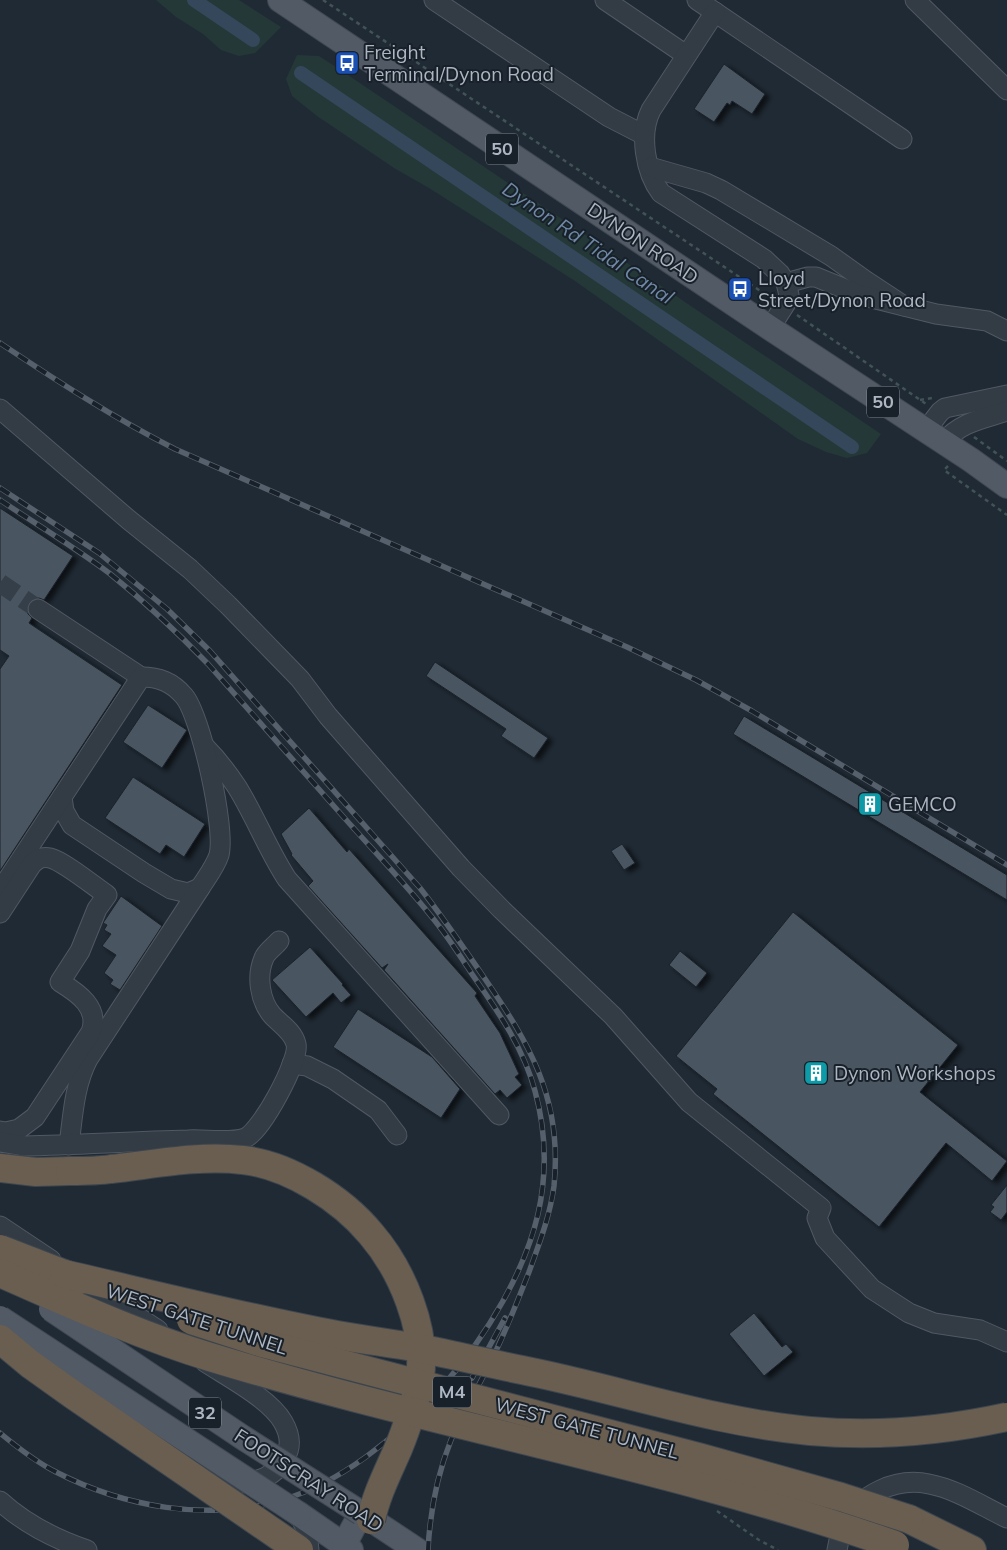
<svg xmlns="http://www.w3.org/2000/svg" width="1007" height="1550" font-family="Mulish,sans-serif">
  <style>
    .green { fill: #243837 }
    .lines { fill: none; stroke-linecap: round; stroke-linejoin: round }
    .canal { stroke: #34475b; stroke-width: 14 }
    .building { fill: #485460; stroke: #1a222b; filter: url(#shadow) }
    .minor-tunnel { stroke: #353f49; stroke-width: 19; stroke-dasharray: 19 9; stroke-linecap: butt }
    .minor-casing { stroke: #505963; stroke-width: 21 }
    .major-casing { stroke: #3f4751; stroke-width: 26 }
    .highway-casing { stroke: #3d464f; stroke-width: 30 }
    .path { stroke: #415355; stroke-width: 2.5; stroke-dasharray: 4 4; stroke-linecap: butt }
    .minor { stroke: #333b45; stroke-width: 19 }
    .major { stroke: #515a65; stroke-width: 24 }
    .highway { stroke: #6a5e50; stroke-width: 28 }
    .rail-casing { stroke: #55606c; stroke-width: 5.5 }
    .rail { stroke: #182029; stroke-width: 4; stroke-dasharray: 11; stroke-linecap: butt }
    .major-bridge-casing { stroke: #3f4751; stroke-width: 26; stroke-linecap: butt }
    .highway-bridge-casing { stroke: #3d464f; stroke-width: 30; stroke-linecap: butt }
    .major-bridge { stroke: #515a65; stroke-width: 24 }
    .highway-bridge { stroke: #6a5e50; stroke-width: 28 }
    .labels { text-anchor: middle; stroke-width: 4; stroke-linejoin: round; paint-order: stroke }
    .shield { fill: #182029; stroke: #808994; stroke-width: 1 }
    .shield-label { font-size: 18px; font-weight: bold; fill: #adb6c2 }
    .poi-label { font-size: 19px; fill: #adb6c2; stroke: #182029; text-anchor: start }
    .street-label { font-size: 19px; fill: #adb6c2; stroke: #182029 }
    .water-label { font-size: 20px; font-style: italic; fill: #6f89a5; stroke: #182029 }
  </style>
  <defs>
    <filter id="shadow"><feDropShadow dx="5" dy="3" stdDeviation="2.5" flood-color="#0009"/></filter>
  </defs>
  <rect width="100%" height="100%" fill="#202a34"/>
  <!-- green -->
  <g class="green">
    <path d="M156,0H239L281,27L255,53L239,56L221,50L203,34L176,17Z"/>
    <path d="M297,55L319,56L339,69L881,434L867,453L847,458L826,452L798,439L575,281L429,188L394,168L317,116L292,96L286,79Z"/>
  </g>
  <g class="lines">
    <!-- canal -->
    <g class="canal">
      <path d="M194,0L253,40"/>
      <path d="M301,73L852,447"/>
    </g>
  </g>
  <!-- building -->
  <g class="building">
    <path d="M724,64L765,94L752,114L732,101L730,105L727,103L714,122L694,109Z"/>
    <path d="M0,508L73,556L44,600L39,598L33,599L28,603L27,609L28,614L32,618L29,623L122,685L0,871V669L9,656L0,650Z"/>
    <path d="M435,662L548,738L534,758L501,736L506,729L426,676Z"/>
    <path d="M148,705L187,730L162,768L123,742Z"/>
    <path d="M744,716L1007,875V900L733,734Z"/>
    <path d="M133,777L205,824L184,857L166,845L160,854L105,818Z"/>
    <path d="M309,808L347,852L349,849L477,993L475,996L500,1033L519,1074L515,1077L522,1085L507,1098L500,1090L495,1094L384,970L388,964L382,968L308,886L313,881L291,855L292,854L281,834Z"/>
    <path d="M622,844L635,863L624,870L611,851Z"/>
    <path d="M121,896L162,926L120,990L110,984L113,980L104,973L116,955L102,946L111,934L104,930L107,925L103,923Z"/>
    <path d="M793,912L958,1045L920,1092L1007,1161L992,1181L946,1143L879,1227L713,1094L717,1089L676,1056Z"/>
    <path d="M310,947L343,984L342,985L351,995L341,1003L333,993L306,1017L272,980Z"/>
    <path d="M680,951L707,973L696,987L669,965Z"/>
    <path d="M358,1009L432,1057L460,1089L441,1118L333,1047Z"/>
    <path d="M1007,1185V1212L1001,1220L990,1212L994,1207L991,1205Z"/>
    <path d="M754,1313L782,1347L786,1344L793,1352L764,1376L729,1334Z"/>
  </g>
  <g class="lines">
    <!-- minor-tunnel -->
    <path class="minor-tunnel" d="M0,583L38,609"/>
    <defs>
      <g id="minor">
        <path d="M434,0L609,117L644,135"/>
        <path d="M605,0L686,55"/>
        <path d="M697,0L902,139"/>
        <path d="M915,0L1007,90"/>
        <path d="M715,12L651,110C639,134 645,172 661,193L764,259L780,274L786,283L789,295L786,303L770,328"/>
        <path d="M650,167L706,183L721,190L831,256L866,281L904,306"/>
        <path d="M786,283L808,277H816L860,295L936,314L987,321L1007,331"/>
        <path d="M0,409L129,520L190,569L228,605L300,679L328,716L461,868L502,910L613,1016L689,1102L821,1208L817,1218L825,1238L872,1289L909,1313L934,1323L980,1330L1007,1342"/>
        <path d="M926,430L940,412L945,408L1007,395"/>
        <path d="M944,442C960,422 983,419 1007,411"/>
        <path d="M38,609L141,677"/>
        <path d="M205,747C217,759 227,772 237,787C255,816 268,850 287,879L499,1115"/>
        <path d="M62,797L64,811L72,825L144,873L171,889L188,893L200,888"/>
        <path d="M0,891L141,677C159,677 172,682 184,696C201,716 226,829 219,855C215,867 207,877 200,888L88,1059C74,1086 73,1115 69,1145"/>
        <path d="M0,913L32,864C37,859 42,856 50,858C63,861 94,886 107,895L97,909L80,951L60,982C78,993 100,1008 91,1032L35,1117L19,1129L6,1132L0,1131"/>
        <path d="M292,1064L307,1066L333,1079L378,1110L397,1135"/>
        <path d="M0,1142L25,1146C79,1145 134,1141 188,1140C203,1139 232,1143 245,1138C261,1132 300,1060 296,1044C293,1031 280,1024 272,1015C260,1001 256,976 264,958C266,952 275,946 279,941"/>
        <path d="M0,1226L51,1260"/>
        <path d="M89,1285L158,1330"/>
        <path d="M200,1479C229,1485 269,1489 285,1458C292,1446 290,1434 283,1422C270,1399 228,1377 205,1362"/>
        <path d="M0,1501C25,1524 55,1539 87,1550"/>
        <path d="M299,1514L307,1531L309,1550"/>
        <path d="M837,1550C839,1541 840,1532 844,1524C860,1494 896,1477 929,1484C956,1489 982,1506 1007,1518"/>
      </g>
      <g id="major">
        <path d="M280,0L770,328L971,460L1007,486"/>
        <path d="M299,1514L351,1550"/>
        <path d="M344,1545L361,1513L417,1550"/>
      </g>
      <g id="highway">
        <path d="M0,1168L36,1172L70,1171"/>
        <path d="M909,1519L972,1550"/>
      </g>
    </defs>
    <!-- minor casing -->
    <use href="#minor" class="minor-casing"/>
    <!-- major casing -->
    <use href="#major" class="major-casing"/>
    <!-- highway casing -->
    <use href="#highway" class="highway-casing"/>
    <!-- path -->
    <g class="path">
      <path d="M323,0L771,298"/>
      <path d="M797,315L926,404"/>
      <path d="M920,400L932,398"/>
      <path d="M974,437L1007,461"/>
      <path d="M948,466L944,470L1007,515"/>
      <path d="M717,1511L759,1540L778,1550"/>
    </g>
    <!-- minor -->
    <use href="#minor" class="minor"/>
    <!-- major -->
    <use href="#major" class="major"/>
    <!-- highway -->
    <use href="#highway" class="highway"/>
    <defs>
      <g id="rail">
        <path d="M0,343C57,381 114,418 175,449L627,647L696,680L752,711L1007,865"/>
        <path d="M0,488L99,553L167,609L210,651L420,888C442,916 461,944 481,973C529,1043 563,1098 554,1186C550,1216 539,1244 529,1272C517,1302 506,1331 492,1359C479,1386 463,1412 451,1440C437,1475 430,1512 428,1550"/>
        <path d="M0,500C36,524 74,547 109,573C144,601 177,632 208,664C252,713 296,763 340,813C370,847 402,880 431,916C447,935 460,956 474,977C499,1013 524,1049 535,1091C546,1131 547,1174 538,1214C512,1326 394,1467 282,1500C207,1522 124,1507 56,1472C36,1462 17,1447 0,1433"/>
        <path d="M472,1378L505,1318"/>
      </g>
    </defs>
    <!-- rail casing -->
    <use href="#rail" class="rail-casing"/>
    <!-- rail -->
    <use href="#rail" class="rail"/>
    <defs>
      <g id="major-bridge">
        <path d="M51,1309L242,1437L361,1513"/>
        <path d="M0,1318L299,1514"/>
      </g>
      <g id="highway-bridge">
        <path d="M70,1171C84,1171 98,1171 111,1169C156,1164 198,1155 243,1160C289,1165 342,1199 371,1234C402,1270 427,1330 420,1377C417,1397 406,1430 398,1449C388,1472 376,1495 371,1520"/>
        <path d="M0,1249L80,1280"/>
        <path d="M0,1273C69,1303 138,1335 210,1357C436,1426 671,1466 895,1545"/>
        <path d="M64,1274C155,1295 246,1318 337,1335C364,1340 391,1343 418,1348C453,1355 488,1363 522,1370C618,1389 712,1422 810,1431C876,1437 943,1431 1007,1417"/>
        <path d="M191,1320L262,1343L702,1458L841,1497L909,1519"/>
        <path d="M0,1339L30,1364L72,1394L299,1550"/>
      </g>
    </defs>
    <!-- major-bridge casing -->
    <use href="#major-bridge" class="major-bridge-casing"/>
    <!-- highway-bridge casing -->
    <use href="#highway-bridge" class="highway-bridge-casing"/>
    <!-- major-bridge -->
    <use href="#major-bridge" class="major-bridge"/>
    <!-- highway-bridge -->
    <use href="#highway-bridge" class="highway-bridge"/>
  </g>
  <!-- icons -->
  <defs>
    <symbol id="bus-square" viewBox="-11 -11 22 22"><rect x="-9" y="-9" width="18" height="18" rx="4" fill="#1a4fb4" stroke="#182029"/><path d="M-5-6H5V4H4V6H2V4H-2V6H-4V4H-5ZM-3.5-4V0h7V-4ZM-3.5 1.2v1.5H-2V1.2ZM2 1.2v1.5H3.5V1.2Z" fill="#fff"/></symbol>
    <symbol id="building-square" viewBox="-11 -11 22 22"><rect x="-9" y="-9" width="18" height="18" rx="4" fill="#0f9aa8" stroke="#182029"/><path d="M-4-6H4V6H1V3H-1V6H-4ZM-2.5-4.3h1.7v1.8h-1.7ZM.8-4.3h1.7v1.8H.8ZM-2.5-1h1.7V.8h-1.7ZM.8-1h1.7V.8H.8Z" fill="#fff"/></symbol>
  </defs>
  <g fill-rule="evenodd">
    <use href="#bus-square" x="333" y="49" width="28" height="28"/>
    <use href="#bus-square" x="726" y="275" width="28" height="28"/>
    <use href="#building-square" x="856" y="790" width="28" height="28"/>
    <use href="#building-square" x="802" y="1059" width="28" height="28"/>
  </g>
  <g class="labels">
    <!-- shield labels -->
    <g class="shield">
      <rect x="486" y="133.5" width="32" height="31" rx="4"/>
      <rect x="867" y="386.5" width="32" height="31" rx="4"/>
      <rect x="433" y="1376.5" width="38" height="31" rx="4"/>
      <rect x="189" y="1397.5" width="32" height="31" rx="4"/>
    </g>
    <g class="shield-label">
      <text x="502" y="155">50</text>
      <text x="883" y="408">50</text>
      <text x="452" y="1398">M4</text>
      <text x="205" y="1419">32</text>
    </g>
    <!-- poi labels -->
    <g class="poi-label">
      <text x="364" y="59">Freight<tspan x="364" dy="22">Terminal/Dynon Road</tspan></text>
      <text x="758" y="285">Lloyd<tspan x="758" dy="22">Street/Dynon Road</tspan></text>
      <text x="888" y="811">GEMCO</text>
      <text x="834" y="1080">Dynon Workshops</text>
    </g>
    <!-- street labels -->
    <g class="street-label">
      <text transform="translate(643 243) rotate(34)" y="7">DYNON ROAD</text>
      <text transform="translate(197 1319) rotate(18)" y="7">WEST GATE TUNNEL</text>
      <text transform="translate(587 1428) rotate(15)" y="7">WEST GATE TUNNEL</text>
      <text transform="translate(309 1480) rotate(33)" y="7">FOOTSCRAY ROAD</text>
    </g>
    <!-- water labels -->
    <g class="water-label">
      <text transform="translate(588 243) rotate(34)" y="7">Dynon Rd Tidal Canal</text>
    </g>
  </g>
</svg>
